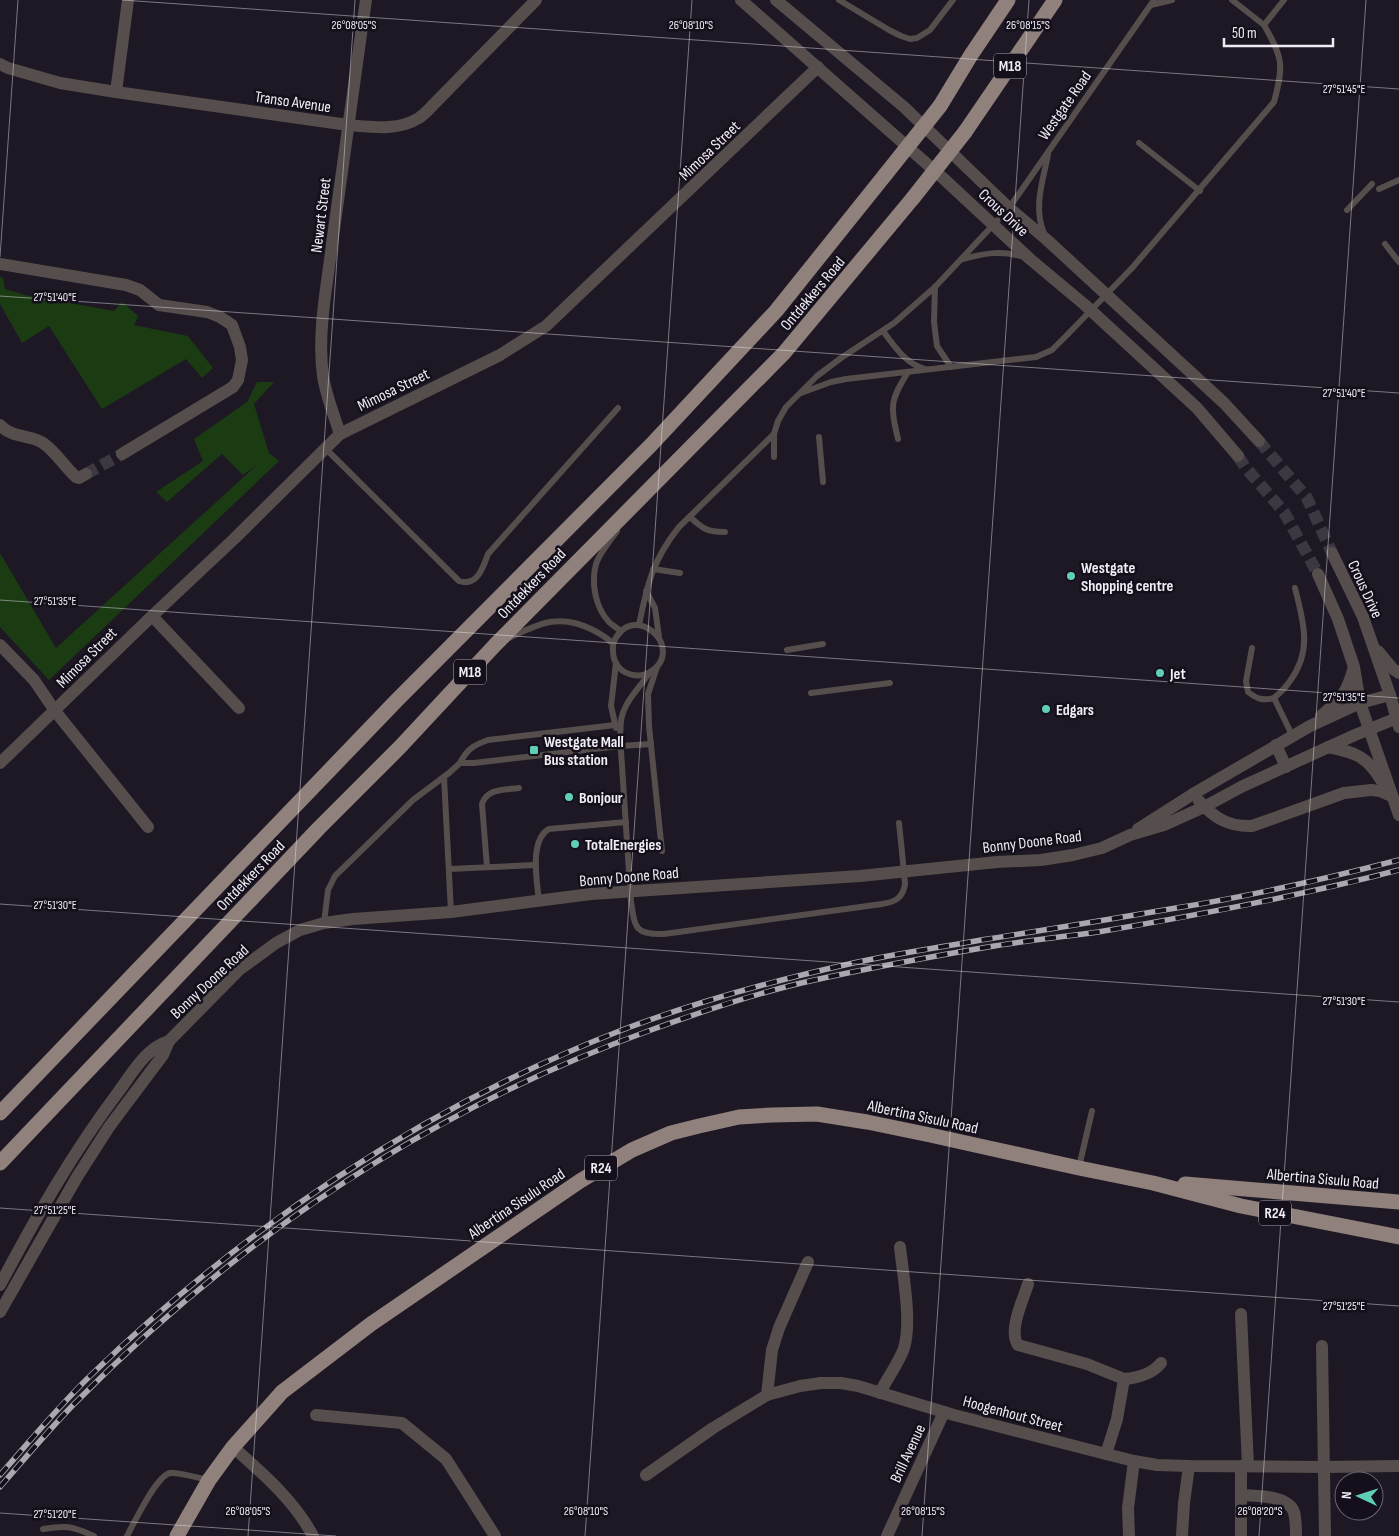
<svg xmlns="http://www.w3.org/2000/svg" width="1399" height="1536" font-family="'Sofia Sans Condensed',sans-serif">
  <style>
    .green { fill: #1b3b13 }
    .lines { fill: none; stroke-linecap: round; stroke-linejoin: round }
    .minor-tunnel { stroke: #3c3842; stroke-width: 12; stroke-dasharray: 12 6; stroke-linecap: butt }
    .service { stroke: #554e4c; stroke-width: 6 }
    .minor { stroke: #554e4c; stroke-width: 12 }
    .primary { stroke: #90817d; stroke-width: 15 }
    .rail-casing { stroke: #aaa7b0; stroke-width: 5.5 }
    .rail { stroke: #140f1a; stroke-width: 4; stroke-dasharray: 11; stroke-linecap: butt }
    .service-bridge { stroke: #554e4c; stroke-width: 6 }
    .primary-bridge { stroke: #90817d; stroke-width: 15 }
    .ticks { fill: none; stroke: #efecf4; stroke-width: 1; stroke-opacity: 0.45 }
    .poi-dot { fill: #5eceb7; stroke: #140f1a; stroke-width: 2 }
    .labels { text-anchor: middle; stroke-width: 5; stroke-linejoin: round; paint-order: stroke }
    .shield { fill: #140f1a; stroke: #adaab3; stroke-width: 1 }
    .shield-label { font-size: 15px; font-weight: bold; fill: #efecf4 }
    .street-label { font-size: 16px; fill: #efecf4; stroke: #140f1a }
    .poi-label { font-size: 16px; font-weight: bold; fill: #efecf4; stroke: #140f1a; text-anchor: start }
    .ticks-label { font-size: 12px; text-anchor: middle; fill: #efecf4; stroke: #140f1a; stroke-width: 5; stroke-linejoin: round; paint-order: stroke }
  </style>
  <rect width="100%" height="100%" fill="#1d1823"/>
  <!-- green -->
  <g class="green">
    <path d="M0,277L3,278L5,289L25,295L114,311L122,302L138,316L134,325L188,336L213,368L202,378L186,359L102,409L49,326L22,343L0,304Z"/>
    <path d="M257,382H274L254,404L269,453L279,461L49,680L0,627V553L56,648L259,463L243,475L222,454L167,502L156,492L203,461L194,439L247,402Z"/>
  </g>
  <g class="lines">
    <!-- minor-tunnel -->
    <g class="minor-tunnel">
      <path d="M1259,441L1307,498L1332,553"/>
      <path d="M1238,456L1245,467L1284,512L1318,574"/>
      <path d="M86,474L122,454"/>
    </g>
    <!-- service -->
    <g class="service">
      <path d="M839,0L889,30L901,36L910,39L917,38L930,30L953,0"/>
      <path d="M1232,0L1264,25L1284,0"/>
      <path d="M1151,5L1172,0"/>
      <path d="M1139,143L1200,191"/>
      <path d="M1379,189L1399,180"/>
      <path d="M1347,210L1372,184"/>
      <path d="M1044,233C1033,208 1043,180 1048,155"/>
      <path d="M1385,244L1399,262"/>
      <path d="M963,259C986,253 1001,250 1024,257"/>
      <path d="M1132,268L1274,102C1284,65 1283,58 1264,25"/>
      <path d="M935,287L934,322L937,346L951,367"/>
      <path d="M883,331C895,347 905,363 925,369"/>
      <path d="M801,393L831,382L846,379L1036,357L1052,350L1068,334"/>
      <path d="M819,437L823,482"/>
      <path d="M898,439C890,405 890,401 908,372"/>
      <path d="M326,449L459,581C477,587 483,568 488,554L618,408"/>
      <path d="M774,457V434L778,421L786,407L817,376L841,358L894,323L935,287L1009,208L1154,0"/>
      <path d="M690,517C703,529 707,532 725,532"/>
      <path d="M617,531C610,541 600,552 596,564C591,583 595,607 609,622C612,625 617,628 621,631"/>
      <path d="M653,569L680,573"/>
      <path d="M646,591L655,608L659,637"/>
      <path d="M639,625C647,585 653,559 679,527L774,434"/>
      <path d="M509,638C538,624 559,613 591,629C599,633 607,637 613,644C613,651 612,657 616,663C622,675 639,679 650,672C688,649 632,597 613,644"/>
      <path d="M1252,648L1246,681L1248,692C1257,699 1263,701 1274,698"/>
      <path d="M787,650L823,644"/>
      <path d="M616,663L611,706L616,728"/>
      <path d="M657,667L648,694L649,726L662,851"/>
      <path d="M650,672C641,686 626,700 622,716C620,722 621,729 620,736L631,902C635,928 635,935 664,934L882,904C895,902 903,898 905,884"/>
      <path d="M811,693L890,683"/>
      <path d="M1292,735L1274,698C1280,693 1286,687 1290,681C1313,650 1303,621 1295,588"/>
      <path d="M460,763C467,749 474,745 488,740L615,725"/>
      <path d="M444,777L451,912"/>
      <path d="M899,823L902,852"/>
      <path d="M487,867L482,804C487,788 505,790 519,788"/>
      <path d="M449,869L535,865"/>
      <path d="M539,901C537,882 529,840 549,829L626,822"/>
      <path d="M324,923L328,890L335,876L413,800L449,773L460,763H474L620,746L651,744"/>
      <path d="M1079,1167L1092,1111"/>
      <path d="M43,1529C67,1525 71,1526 94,1536"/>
      <path d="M127,1536C134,1523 156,1476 170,1473C180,1472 198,1478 208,1480"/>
    </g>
    <!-- minor -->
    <g class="minor">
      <path d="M741,0L944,179L1030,259L1085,305L1197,408L1238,456"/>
      <path d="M776,0L904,107L1009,208L1046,239L1224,403L1259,441"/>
      <path d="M0,64L8,68L60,83L116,92L348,125C372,127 398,131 419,118C425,114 430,108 434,104L536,0"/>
      <path d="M116,92L128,0"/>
      <path d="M0,264L126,285L140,290L159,305L207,312L220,317L232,325L240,347L242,360L238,380L233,387L122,454"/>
      <path d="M0,425C13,439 30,434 43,443C56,452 64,466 76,477L79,478L86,474"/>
      <path d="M340,434C334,415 326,396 323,376C317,332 327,287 332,244C343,162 354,81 366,0"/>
      <path d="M1332,553L1363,617L1390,695L1399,727"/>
      <path d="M1318,574L1338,619L1354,667L1360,703L1399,815"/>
      <path d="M152,616L239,708"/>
      <path d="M0,645L34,680L55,711L148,827"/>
      <path d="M1378,651L1393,669L1399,673"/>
      <path d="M1321,716C1340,699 1346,695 1353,670"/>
      <path d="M1276,745L1286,767"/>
      <path d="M1328,747C1354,752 1367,756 1381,780"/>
      <path d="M0,763L152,616L234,539L340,434L500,355L546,326L818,67"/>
      <path d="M1199,801C1214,818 1229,827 1252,826L1344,793L1371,790L1380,791L1389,795"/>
      <path d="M1138,829L1193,794L1310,726L1360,703L1390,695"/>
      <path d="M1028,1284C1023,1300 1008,1331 1018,1345L1087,1364L1124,1379L1117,1419L1106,1454"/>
      <path d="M0,1285C36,1217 73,1152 119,1091C133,1072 146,1048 169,1041L239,970L276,943L300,930L324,923L353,919L451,912L591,894L860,876L997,862L1041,860L1073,855L1102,848L1130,835L1164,825L1204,807L1243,786L1355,735L1397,718"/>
      <path d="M0,1312L77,1177L109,1127L163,1055L169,1041"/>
      <path d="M1241,1314L1248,1466"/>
      <path d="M1322,1346L1325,1536"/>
      <path d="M1124,1379C1137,1378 1152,1374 1161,1363"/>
      <path d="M880,1393C886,1380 900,1361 904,1348C912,1321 903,1276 900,1247"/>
      <path d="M767,1395L772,1350L779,1328L808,1262"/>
      <path d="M316,1415L402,1423L446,1459L495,1536"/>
      <path d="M233,1447C263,1474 294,1500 313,1536"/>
      <path d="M1241,1466V1536"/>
      <path d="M646,1475L713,1428L767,1395L800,1386L821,1383H841L858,1386L954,1415L1106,1454L1134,1461L1157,1465L1189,1466L1324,1467L1399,1466"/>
      <path d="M1241,1495C1255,1496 1288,1495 1294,1512C1296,1520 1296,1529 1296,1536"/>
      <path d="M887,1536L944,1412"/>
      <path d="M1129,1536L1128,1508L1134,1461"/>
      <path d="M1182,1536L1184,1503L1189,1466"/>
    </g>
    <!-- primary -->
    <g class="primary">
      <path d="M940,106L971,55L1008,0"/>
      <path d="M965,132L1055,0"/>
      <path d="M0,1113L397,700L651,445L776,311L885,175"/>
      <path d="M0,1163L319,828L400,747L495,645L784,353L913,198"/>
      <path d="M1185,1184L1399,1202"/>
      <path d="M177,1536L209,1480L233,1447L282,1392L371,1324L580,1181L632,1150L671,1133L699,1126L739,1117L772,1115L817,1114L867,1122L930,1135L1079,1168L1153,1183L1241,1206L1399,1237"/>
    </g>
    <defs>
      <g id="rail">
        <path d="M0,1475C29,1442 58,1407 90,1376C243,1228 423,1107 622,1030C696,1002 772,981 849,964C893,954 937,948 981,940C1046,930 1111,919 1176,908C1251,896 1325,879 1399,860"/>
        <path d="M0,1487C24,1459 48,1431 73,1405C238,1238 431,1109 651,1030C703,1011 756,993 810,981C869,968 929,957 988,947C1024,941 1061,937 1098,932C1199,915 1300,896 1399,870"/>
      </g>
    </defs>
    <!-- rail casing -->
    <use href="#rail" class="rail-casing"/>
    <!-- rail -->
    <use href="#rail" class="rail"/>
    <!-- service-bridge -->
    <g class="service-bridge">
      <path d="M1068,334L1132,268"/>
      <path d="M902,852L905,884"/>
    </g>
    <!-- primary-bridge -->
    <g class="primary-bridge">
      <path d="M885,175L940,106"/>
      <path d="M913,198L965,132"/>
    </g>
  </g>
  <!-- ticks -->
  <path class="ticks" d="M122,0L1399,89M0,257L18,0M0,296L1399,393M0,600L1399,698M0,904L1399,1002M0,1208L1399,1306M0,1513L336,1536M248,1536L355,0M585,1536L692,0M922,1536L1029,0M1259,1536L1366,0"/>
  <!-- markers -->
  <g class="poi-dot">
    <circle cx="1071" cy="576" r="5"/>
    <circle cx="1160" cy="673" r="5"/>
    <circle cx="1046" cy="709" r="5"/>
    <rect x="529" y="745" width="10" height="10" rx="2.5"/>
    <circle cx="569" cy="797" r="5"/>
    <circle cx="575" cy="844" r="5"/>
  </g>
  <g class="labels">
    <!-- shield labels -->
    <g class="shield">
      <rect x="994" y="53.5" width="32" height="25" rx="4"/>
      <rect x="454" y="659.5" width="32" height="25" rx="4"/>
      <rect x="585" y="1155.5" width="32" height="25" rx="4"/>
      <rect x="1259" y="1200.5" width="32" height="25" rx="4"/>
    </g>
    <g class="shield-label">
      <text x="1010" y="71">M18</text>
      <text x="470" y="677">M18</text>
      <text x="601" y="1173">R24</text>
      <text x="1275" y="1218">R24</text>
    </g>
    <!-- street labels -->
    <g class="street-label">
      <text transform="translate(293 101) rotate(8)" y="6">Transo Avenue</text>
      <text transform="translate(1064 105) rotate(-55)" y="6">Westgate Road</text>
      <text transform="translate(709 150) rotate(-44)" y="6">Mimosa Street</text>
      <text transform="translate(1004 212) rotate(43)" y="6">Crous Drive</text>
      <text transform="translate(320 215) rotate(-83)" y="6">Newart Street</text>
      <text transform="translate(812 293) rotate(-50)" y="6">Ontdekkers Road</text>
      <text transform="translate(393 389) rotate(-26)" y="6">Mimosa Street</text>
      <text transform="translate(531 583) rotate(-46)" y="6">Ontdekkers Road</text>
      <text transform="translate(1366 589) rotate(65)" y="6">Crous Drive</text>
      <text transform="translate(86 657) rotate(-45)" y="6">Mimosa Street</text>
      <text transform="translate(1032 841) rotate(-7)" y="6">Bonny Doone Road</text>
      <text transform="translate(250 875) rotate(-46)" y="6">Ontdekkers Road</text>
      <text transform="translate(629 876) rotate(-5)" y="6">Bonny Doone Road</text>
      <text transform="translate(209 981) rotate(-43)" y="6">Bonny Doone Road</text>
      <text transform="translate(923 1116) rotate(12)" y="6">Albertina Sisulu Road</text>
      <text transform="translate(1323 1178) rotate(5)" y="6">Albertina Sisulu Road</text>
      <text transform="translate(516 1203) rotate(-34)" y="6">Albertina Sisulu Road</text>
      <text transform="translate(1013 1413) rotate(15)" y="6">Hoogenhout Street</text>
      <text transform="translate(907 1453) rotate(-65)" y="6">Brill Avenue</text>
    </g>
    <!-- poi labels -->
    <g class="poi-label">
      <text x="1081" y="573">Westgate<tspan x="1081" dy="18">Shopping centre</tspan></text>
      <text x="1170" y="679">Jet</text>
      <text x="1056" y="715">Edgars</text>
      <text x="544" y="747">Westgate Mall<tspan x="544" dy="18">Bus station</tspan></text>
      <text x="579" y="803">Bonjour</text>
      <text x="585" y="850">TotalEnergies</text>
    </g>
  </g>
  <g class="ticks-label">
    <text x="354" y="29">26°08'05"S</text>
    <text x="691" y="29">26°08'10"S</text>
    <text x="1028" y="29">26°08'15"S</text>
    <text x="1344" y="93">27°51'45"E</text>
    <text x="55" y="301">27°51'40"E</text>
    <text x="1344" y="397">27°51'40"E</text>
    <text x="55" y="605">27°51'35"E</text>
    <text x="1344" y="701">27°51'35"E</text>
    <text x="55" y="909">27°51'30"E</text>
    <text x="1344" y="1005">27°51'30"E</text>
    <text x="55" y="1214">27°51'25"E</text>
    <text x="1344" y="1310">27°51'25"E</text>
    <text x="248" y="1515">26°08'05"S</text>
    <text x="586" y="1515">26°08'10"S</text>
    <text x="923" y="1515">26°08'15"S</text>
    <text x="1260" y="1515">26°08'20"S</text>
    <text x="55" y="1518">27°51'20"E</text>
  </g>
  <!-- north arrow -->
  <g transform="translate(1359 1496) rotate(274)"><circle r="24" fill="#140f1a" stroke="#6c6771"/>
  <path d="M0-4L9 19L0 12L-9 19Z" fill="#5eceb7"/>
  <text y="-8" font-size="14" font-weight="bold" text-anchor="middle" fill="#efecf4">N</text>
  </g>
  <!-- scale -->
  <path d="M1224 38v8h109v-8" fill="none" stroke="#efecf4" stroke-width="2.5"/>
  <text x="1232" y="38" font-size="15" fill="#efecf4" stroke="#140f1a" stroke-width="4" paint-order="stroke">50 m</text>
</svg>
